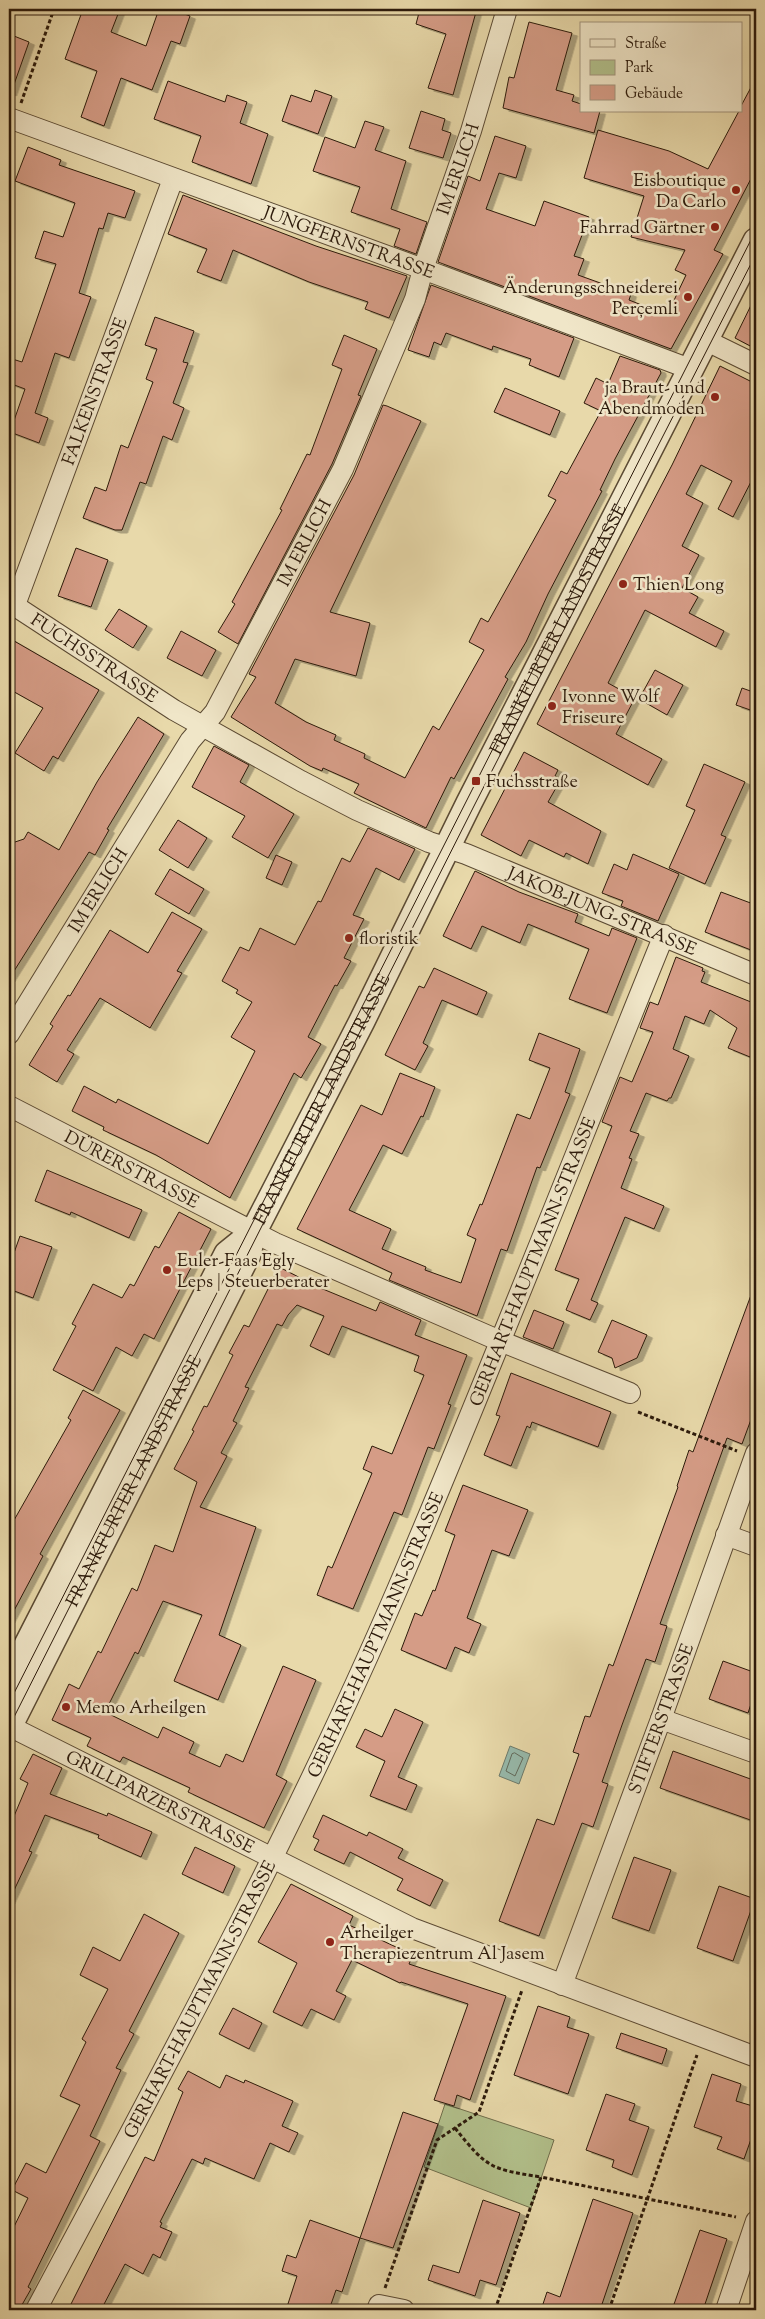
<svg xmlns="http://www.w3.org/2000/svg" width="765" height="2319" font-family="'Sorts Mill Goudy',serif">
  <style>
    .green { fill: #b2c08b; stroke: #6f6d4b }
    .water { fill: #97baac; stroke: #6c7a6c }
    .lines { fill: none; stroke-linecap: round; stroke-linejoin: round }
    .shore { stroke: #626a5c; stroke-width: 1 }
    .building { fill: #d59c86; stroke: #2c1a0b; filter: url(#shadow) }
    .minor-casing { stroke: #5b4a33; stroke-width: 22 }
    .tertiary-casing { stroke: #5b4a33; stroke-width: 28 }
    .path { stroke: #2c1a0b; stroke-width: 3; stroke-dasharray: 4 2.5; stroke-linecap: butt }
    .minor { stroke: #f0e6c8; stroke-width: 20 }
    .tertiary { stroke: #f0e6c8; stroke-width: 25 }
    .tram { stroke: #2c1a0b; stroke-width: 1 }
    .poi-dot { fill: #8f2418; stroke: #f0e6c8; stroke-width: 2 }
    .labels { text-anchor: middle; stroke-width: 5; stroke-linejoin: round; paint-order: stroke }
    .street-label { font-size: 18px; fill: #2c1a0b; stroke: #f0e6c8 }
    .poi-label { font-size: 18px; fill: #2c1a0b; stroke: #f0e6c8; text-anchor: start }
  </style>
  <defs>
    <filter id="shadow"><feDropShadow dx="5.5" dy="3" stdDeviation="0" flood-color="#0004"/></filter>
  </defs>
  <rect width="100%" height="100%" fill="#e8d9aa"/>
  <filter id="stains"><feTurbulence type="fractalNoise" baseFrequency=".004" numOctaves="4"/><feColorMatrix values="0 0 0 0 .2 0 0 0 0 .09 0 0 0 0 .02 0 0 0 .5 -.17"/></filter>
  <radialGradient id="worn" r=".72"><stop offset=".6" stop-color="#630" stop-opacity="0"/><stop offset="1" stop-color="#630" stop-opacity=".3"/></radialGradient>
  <!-- green -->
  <path class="green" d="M445,2104L554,2140L531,2208L424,2167Z"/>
  <!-- water -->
  <path class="water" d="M510,1746L530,1754L519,1784L499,1776Z"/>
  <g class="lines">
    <!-- shore -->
    <path class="shore" d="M515,1753L523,1758L515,1776L506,1771L512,1754Z"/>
  </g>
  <!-- building -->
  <g class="building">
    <path d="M83,9H120L111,32L146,46L159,9H171L190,16L180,44L171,41L152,90L121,78L104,126L81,117L97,71L65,59Z"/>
    <path d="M420,9H463L476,12L453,95L428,88L446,34L416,24Z"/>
    <path d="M529,22L572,33L556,90L574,95L572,101L581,104V111H600L594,133L503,108L509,77L514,78Z"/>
    <path d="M9,34L29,42L11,93L9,92Z"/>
    <path d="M756,78V169L714,250L723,254L671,349L438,262L468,176L480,181L495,136L526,146L516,178L499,173L486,209L535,226L544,201L589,217L574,256L584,259L578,275L631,294L629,300L667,315L686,275L675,270L685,250L631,237L644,196L584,178L598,130L669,151L708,169L739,111H741V106Z"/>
    <path d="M168,81L225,102L227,95L247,102L240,123L268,134L251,184L192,162L201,136L154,119Z"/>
    <path d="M315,90L332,96L318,134L282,121L291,95L311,102Z"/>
    <path d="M421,111L445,119L442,130L451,133L443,158L409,148Z"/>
    <path d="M365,121L384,127L375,150L406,161L391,209L427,222L416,254L394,246L400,229L351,212L360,187L313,171L325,137L355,148Z"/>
    <path d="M28,147L61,160L59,165L135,191L125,218L108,213L103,229L99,228L79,293L91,297L69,358L55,353L35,413L48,418L39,443L10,432L25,389L9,383V358L22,362L56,264L35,258L44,231L63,237L75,203L15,181Z"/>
    <path d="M183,195L316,246L407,276L389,318L365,309L368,302L309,282L233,250L221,281L197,272L207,249L168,234Z"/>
    <path d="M431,285L574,338L559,377L529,365L531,359L493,346L492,350L446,333L441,345L434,342L429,357L408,350Z"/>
    <path d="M756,295V349L735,338Z"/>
    <path d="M155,317L194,331L183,362L188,363L173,403L184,408L172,440L163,436L146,484L140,482L122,530H115L83,518L95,487L106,491L121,445L128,448L153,382L146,379L157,349L145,345Z"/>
    <path d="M344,335L377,349L358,395L361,396L332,464L238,644L218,632L235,604L232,602L282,510L280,509L307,454L310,455L342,369L332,365Z"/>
    <path d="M620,356L660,370L661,373L615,459L600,490L602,491L548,594L526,642L505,677L508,679L454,779L451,777L426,828L354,793L359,784L323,768L322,771L310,766L231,717L256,677L249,674L354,475L383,405L387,406L421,421L330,612L370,623L356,676L295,659L275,703L306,722L336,735L334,740L365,754L364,758L405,778L433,726L439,730L484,650L469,642L481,618L488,622L556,500L548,496L561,471L567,474L601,411L584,403L596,378L608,384Z"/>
    <path d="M720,366L756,384V472L733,517L718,509L732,481L701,465L686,494L703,503L682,546L699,555L682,588L698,597L689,613L724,631L716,647L645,610L608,683L635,698L616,734L662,759L648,785L537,724L672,465Z"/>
    <path d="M505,388L560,411L550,435L494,412Z"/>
    <path d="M76,548L108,560L91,607L58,596Z"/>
    <path d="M119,609L147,626L133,648L105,630Z"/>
    <path d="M181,631L216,650L202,676L167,658Z"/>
    <path d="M9,638L99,690L58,759L53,756L44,771L15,753L43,708L9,689Z"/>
    <path d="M655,670L683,685L667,715L639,699Z"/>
    <path d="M742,688L756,693V712L736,705Z"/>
    <path d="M138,717L164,734L107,829L109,830L95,855L89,852L9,979V849L12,843L24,839L28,832L59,850L97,782Z"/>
    <path d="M214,746L249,765L240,782L294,814L268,858L232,837L245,816L192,787Z"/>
    <path d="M524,752L558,770L555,776L561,779L548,802L601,831L588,864L566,853L564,857L529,840L521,856L481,835Z"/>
    <path d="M704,764L745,782L721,835L726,837L705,884L669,868L695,810L686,806Z"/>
    <path d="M178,820L207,838L188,868L159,850Z"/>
    <path d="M368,828L415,849L399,880L376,868L353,915L364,919L344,958L351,961L337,986L335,985L308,1037L321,1044L301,1078L294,1073L230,1198L156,1155L103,1130L104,1127L72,1111L84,1086L116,1103L118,1099L208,1144L255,1051L231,1037L252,1002L236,993L238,990L222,981L240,947L249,951L260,928L295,945L318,901L321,902L342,858L350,862Z"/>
    <path d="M633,854L679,874L658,921L621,906L623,901L602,893L614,864L627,870Z"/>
    <path d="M276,855L292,862L282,885L266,878Z"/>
    <path d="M170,869L204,889L189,914L155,894Z"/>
    <path d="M475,871L519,892L578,914L575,922L609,936L612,928L637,938L607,1013L569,999L589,949L528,924L520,943L482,926L471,949L443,936Z"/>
    <path d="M721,892L756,905V952L705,932Z"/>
    <path d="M172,912L202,929L177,971L182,973L150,1028L100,998L67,1050L74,1054L57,1082L29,1065L53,1026L50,1024L68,995L70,996L110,930L148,953Z"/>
    <path d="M676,957L703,968L702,971L705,972L701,982L756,1004V1043L750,1057L728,1048L737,1028L710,1010L704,1024L685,1016L673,1049L689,1056L671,1098H669L667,1101L646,1093L630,1131L639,1134L629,1158L632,1159L621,1188L664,1206L654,1229L625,1217L591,1300L598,1303L590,1320L566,1310L579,1279L555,1270L612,1126L602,1122L620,1077L632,1082L653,1032L640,1028L650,1002L658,1005Z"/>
    <path d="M434,968L487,992L477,1015L442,1000L423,1043L428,1046L415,1070L385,1055L419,986L424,988Z"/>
    <path d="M539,1033L580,1049L565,1092L570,1094L559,1121L540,1168L537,1167L507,1251L501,1249L477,1316L389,1280L392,1273L297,1229L361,1105L382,1115L400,1073L435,1087L423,1117L421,1116L402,1154L383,1145L349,1210L391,1229L382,1249L426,1267L425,1270L461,1283L476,1239L467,1235L480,1204L482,1205L517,1114L530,1119L550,1068L529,1060Z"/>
    <path d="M47,1170L142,1210L129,1238L71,1212L70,1215L35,1201Z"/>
    <path d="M179,1212L211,1229L154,1339L144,1334L132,1356L116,1347L93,1391L53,1370L76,1326L72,1324L93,1284L122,1298L130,1284L134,1286L155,1246L159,1248Z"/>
    <path d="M20,1236L52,1247L33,1298L9,1289V1267Z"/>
    <path d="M279,1267L318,1287L376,1311L380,1302L421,1320L415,1335L467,1355L448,1404L451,1405L434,1449L428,1447L402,1515L394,1512L353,1609L317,1595L328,1566L332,1568L372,1473L363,1469L372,1446L392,1454L424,1375L414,1371L419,1356L342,1326L329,1355L310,1346L324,1316L297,1305L288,1315L282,1326L277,1324L245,1387L249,1388L233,1421L237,1423L221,1453L227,1456L200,1507L256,1527L219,1635L241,1645L218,1700L174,1681L202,1615L163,1601L138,1654L135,1652L105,1712L158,1738L163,1727L194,1742L189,1753L220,1767L226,1754L243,1762L283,1666L316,1680L276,1775L287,1781L264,1828L188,1792L190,1788L123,1757L120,1762L87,1746L91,1738L52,1720L69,1684L79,1689L98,1651L101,1653L132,1588L137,1591L155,1545L173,1552L197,1482L174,1469L194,1431L192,1430L204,1406L207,1407L233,1355L229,1353L244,1325L249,1327Z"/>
    <path d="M754,1287L756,1288V1406L742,1444L727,1438L660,1624L667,1626L655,1662L646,1659L622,1725L602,1782L608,1784L593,1827L582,1823L539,1936L499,1921L537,1819L554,1825L579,1754L573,1752L585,1716L590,1717L609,1664L613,1666L678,1487L677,1486L689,1450L693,1452Z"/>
    <path d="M534,1310L564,1322L553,1349L523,1337Z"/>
    <path d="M612,1320L647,1335L637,1358L615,1368L612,1358L598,1352Z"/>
    <path d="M511,1373L611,1412L598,1447L532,1422L530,1428L527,1426L511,1466L484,1455L500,1416L496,1415Z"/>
    <path d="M83,1390L120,1410L40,1554L43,1556L9,1620V1529L71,1420L68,1418Z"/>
    <path d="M463,1485L528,1510L509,1556L492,1550L467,1618L481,1624L469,1653L455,1647L446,1669L401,1650L415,1613L422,1616L433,1590L435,1591L455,1535L445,1531Z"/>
    <path d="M723,1661L756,1673V1689L748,1713L709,1699Z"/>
    <path d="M395,1709L423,1722L398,1777L417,1785L406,1810L370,1796L385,1761L356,1747L365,1729L382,1737Z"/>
    <path d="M673,1751L756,1781V1822L660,1788Z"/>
    <path d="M33,1754L62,1768L50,1794L107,1816L108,1813L152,1832L141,1857L98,1838L99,1835L45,1815L29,1851L32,1852L9,1901V1828L28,1783L20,1779Z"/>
    <path d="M323,1815L367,1836L369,1832L403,1849L398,1858L443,1880L430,1906L397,1890L403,1879L350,1852L344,1864L314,1850L319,1840L313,1837Z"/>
    <path d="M195,1847L235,1866L223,1893L182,1874Z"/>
    <path d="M634,1857L671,1870L649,1931L612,1918Z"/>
    <path d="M291,1884L353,1916L349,1925L413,1955L409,1964L506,1996L470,2100L457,2095L454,2106L434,2100L468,2004L401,1982L400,1983L352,1960L336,1991L346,1996L334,2020L311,2009L302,2026L273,2012L297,1963L258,1942Z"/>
    <path d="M719,1886L755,1899L733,1961L697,1948Z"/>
    <path d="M144,1914L179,1933L129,2031L134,2034L116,2068L121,2070L90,2136L100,2141L28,2287L31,2289L19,2310H9V2237L28,2198L12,2190L26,2163L46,2173L80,2105L60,2096L86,2042L82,2039L108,1989L80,1975L93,1947L120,1961Z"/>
    <path d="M538,2006L570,2017L567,2027L589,2034L568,2094L514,2075Z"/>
    <path d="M233,2008L262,2023L249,2049L219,2034Z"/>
    <path d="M621,2033L667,2049L662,2064L616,2048Z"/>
    <path d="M188,2071L220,2088L226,2075L244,2083L245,2080L293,2101L282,2126L298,2133L289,2152L270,2143L254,2179L205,2158L203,2164L192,2159L160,2222L162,2223L160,2227L172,2232L160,2258L153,2254L143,2274L125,2264L101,2310H68L145,2157L154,2161L183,2092L178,2089Z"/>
    <path d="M712,2074L741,2084L736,2101L756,2107V2125L744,2159L717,2149L722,2137L694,2127Z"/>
    <path d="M606,2094L635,2104L629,2120L649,2127L632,2175L612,2167L614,2160L586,2150Z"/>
    <path d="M403,2112L438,2124L393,2248L360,2238Z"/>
    <path d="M593,2199L633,2213L600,2310L584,2305L592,2308L591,2310H541L547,2292L560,2297Z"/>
    <path d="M483,2200L520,2213L496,2285L480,2280L475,2296L428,2280L433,2265L459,2273Z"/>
    <path d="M310,2220L360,2238L342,2292L336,2290L329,2310H286L297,2276L282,2271L287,2255L296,2258Z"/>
    <path d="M700,2230L727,2239L703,2310H672Z"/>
  </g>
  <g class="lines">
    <defs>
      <g id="minor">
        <path id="s1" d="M9,118L423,269L690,369"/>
        <path d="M705,340L756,365"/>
        <path id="s2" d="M9,602L174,710L301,781L357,810L429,842L466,854L756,975"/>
        <path id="s3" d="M15,605L173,179"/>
        <path id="s4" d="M9,1034L190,741L215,712L343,469L415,299L423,269L471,131L507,9"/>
        <path id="s5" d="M9,1106L275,1243L500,1341L630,1393"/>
        <path d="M726,1535L756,1546"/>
        <path d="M661,1719L756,1753"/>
        <path id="s6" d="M9,1726L412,1928L756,2057"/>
        <path id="s7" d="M562,1985L661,1719L756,1453"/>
        <path id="s8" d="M36,2310C162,2073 291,1837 397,1590C490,1373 575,1154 664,935"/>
        <path d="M377,2310L379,2305L404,2310"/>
        <path d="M726,2310L756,2221"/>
      </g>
      <g id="tertiary">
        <path d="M9,1680L227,1254L253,1233"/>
        <path id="s9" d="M9,1727L248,1254L253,1233L362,1021L469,803L756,241"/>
      </g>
    </defs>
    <!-- minor casing -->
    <use href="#minor" class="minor-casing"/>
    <!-- tertiary casing -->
    <use href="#tertiary" class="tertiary-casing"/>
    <!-- path -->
    <g class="path">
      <path d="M21,103L54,9"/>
      <path d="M638,1412L737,1451"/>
      <path d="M455,2128C487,2168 490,2169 541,2177"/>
      <path d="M385,2288L437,2140L479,2112L522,1990"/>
      <path d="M495,2310L541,2177L736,2217"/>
      <path d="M609,2310L697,2055"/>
    </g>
    <!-- minor -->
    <use href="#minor" class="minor"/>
    <!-- tertiary -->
    <use href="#tertiary" class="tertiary"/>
    <!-- tram -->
    <g class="tram">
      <path d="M9,1703L756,230"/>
      <path d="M9,1727L475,804L756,254"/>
    </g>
  </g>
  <!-- markers -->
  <g class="poi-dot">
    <circle cx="736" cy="190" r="5"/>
    <circle cx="715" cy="227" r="5"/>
    <circle cx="688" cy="297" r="5"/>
    <circle cx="715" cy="397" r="5"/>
    <circle cx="623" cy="584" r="5"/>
    <circle cx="552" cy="706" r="5"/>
    <rect x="471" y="776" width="10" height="10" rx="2.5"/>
    <circle cx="349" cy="938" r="5"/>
    <circle cx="167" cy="1270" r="5"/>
    <circle cx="66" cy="1707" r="5"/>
    <circle cx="330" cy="1942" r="5"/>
  </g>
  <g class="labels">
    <!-- street labels -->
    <g class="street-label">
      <text dy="6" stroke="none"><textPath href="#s4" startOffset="979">IM ERLICH</textPath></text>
      <text dy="6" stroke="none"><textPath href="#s1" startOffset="362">JUNGFERNSTRASSE</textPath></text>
      <text dy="6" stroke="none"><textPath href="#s3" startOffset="228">FALKENSTRASSE</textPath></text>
      <text dy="6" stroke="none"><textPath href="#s4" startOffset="574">IM ERLICH</textPath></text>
      <text dy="6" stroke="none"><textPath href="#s9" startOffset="1228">FRANKFURTER LANDSTRASSE</textPath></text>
      <text dy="6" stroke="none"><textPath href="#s2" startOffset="102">FUCHSSTRASSE</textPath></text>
      <text dy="6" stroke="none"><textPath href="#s4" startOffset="169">IM ERLICH</textPath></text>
      <text dy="6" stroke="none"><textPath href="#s2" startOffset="671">JAKOB-JUNG-STRASSE</textPath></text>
      <text dy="6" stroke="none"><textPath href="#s9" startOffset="702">FRANKFURTER LANDSTRASSE</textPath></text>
      <text dy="6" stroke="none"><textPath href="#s5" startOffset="138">DÜRERSTRASSE</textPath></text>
      <text dy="6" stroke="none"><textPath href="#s8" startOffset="1161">GERHART-HAUPTMANN-STRASSE</textPath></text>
      <text dy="6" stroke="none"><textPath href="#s9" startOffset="276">FRANKFURTER LANDSTRASSE</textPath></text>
      <text dy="6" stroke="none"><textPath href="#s8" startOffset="756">GERHART-HAUPTMANN-STRASSE</textPath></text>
      <text dy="6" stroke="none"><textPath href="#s7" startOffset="284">STIFTERSTRASSE</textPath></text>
      <text dy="6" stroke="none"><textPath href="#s6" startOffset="169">GRILLPARZERSTRASSE</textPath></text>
      <text dy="6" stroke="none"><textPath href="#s8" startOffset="351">GERHART-HAUPTMANN-STRASSE</textPath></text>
    </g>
    <!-- poi labels -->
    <g class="poi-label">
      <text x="726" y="186" text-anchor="end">Eisboutique<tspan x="726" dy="21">Da Carlo</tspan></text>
      <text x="705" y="233" text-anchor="end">Fahrrad Gärtner</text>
      <text x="678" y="293" text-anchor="end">Änderungsschneiderei<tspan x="678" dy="21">Perçemli</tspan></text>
      <text x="705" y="393" text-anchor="end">ja Braut- und<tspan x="705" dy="21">Abendmoden</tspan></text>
      <text x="633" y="590">Thien Long</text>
      <text x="562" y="702">Ivonne Wolf<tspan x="562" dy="21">Friseure</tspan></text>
      <text x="486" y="787">Fuchsstraße</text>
      <text x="359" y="944">floristik</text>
      <text x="177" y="1266">Euler-Faas Egly<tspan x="177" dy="21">Leps | Steuerberater</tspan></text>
      <text x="76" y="1713">Memo Arheilgen</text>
      <text x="340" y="1938">Arheilger<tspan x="340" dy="21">Therapiezentrum Al Jasem</tspan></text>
    </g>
  </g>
  <!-- margin -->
  <rect width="765" height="2319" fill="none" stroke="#e8d9aa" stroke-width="30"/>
  <rect x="10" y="10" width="745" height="2299" fill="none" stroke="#2c1a0b" stroke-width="2.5"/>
  <rect x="15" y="15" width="735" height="2289" fill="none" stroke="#2c1a0b"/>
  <!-- legend -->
  <rect x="580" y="22" width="162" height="90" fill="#f0e6c8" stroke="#a2947c"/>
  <rect x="590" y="39" width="25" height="8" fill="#f0e6c8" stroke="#a2947c"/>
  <text x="625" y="48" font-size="15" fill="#2c1a0b">Straße</text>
  <rect x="590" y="60" width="25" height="15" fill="#b2c08b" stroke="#a2947c"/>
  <text x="625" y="72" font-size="15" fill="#2c1a0b">Park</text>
  <rect x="590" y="85" width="25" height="15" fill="#d59c86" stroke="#a2947c"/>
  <text x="625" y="98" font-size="15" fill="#2c1a0b">Gebäude</text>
  <rect width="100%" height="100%" filter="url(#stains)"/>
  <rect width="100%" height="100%" fill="url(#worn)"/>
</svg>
